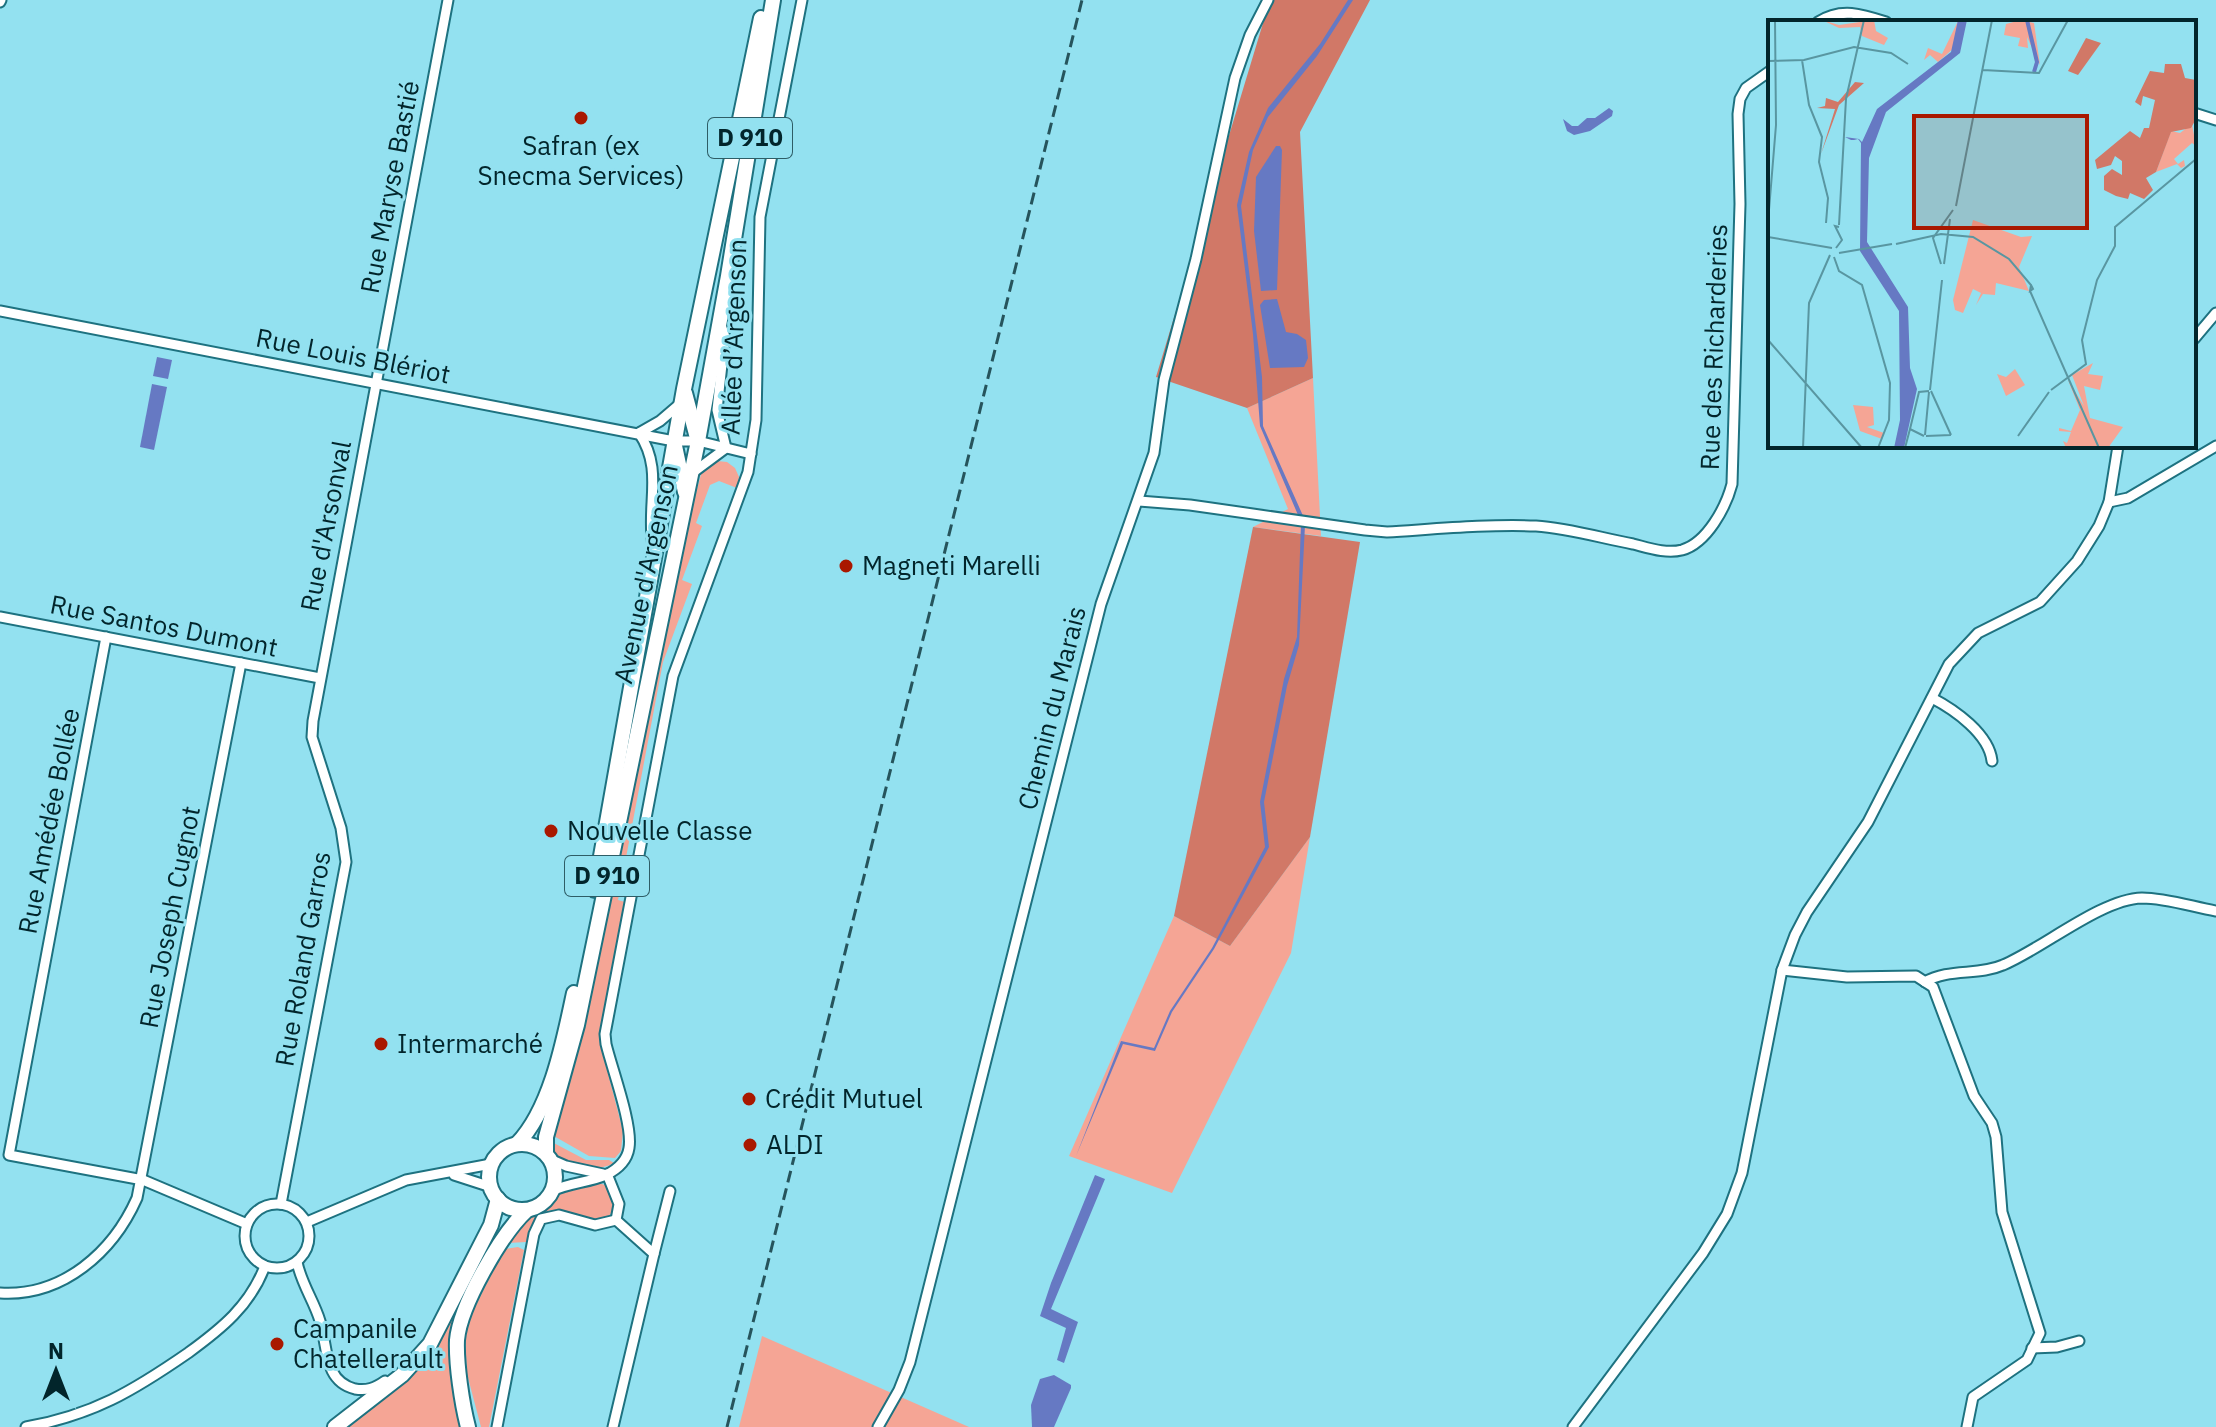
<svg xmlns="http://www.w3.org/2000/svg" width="2216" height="1427" font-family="'IBM Plex Sans',sans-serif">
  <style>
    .green { fill: #f5a595 }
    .forest { fill: #d17867 }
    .water { fill: #6679c3 }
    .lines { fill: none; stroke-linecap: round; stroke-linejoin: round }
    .minor-casing { stroke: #1e7280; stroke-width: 13 }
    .primary-casing { stroke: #1e7280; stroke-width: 18 }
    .minor { stroke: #fff; stroke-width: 9 }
    .primary { stroke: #fff; stroke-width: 14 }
    .rail { stroke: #26545c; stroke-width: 3; stroke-dasharray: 12 6; stroke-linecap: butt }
    .poi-dot { fill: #a91800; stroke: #93e1f0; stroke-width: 3 }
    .labels { text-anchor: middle; stroke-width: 6; stroke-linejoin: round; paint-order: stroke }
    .shield { fill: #93e1f0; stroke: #2e5d66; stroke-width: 2 }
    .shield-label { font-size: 24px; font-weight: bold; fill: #02252b }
    .poi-label { font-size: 26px; fill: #02252b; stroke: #93e1f0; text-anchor: start }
    .street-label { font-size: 26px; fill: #02252b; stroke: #93e1f0 }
    .inset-river { fill: none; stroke: #6679c3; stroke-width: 4 }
    .inset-road { fill: none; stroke: #5996a1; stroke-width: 2 }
    .view { fill: #a91800; fill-opacity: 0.15; stroke: #a91800; stroke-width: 4 }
    .inset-edge { fill: none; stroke: #02252b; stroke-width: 4 }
  </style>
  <rect width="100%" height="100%" fill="#93e1f0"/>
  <!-- green -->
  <g class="green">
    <path d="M1313,378L1321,536L1253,527L1288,509L1247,408Z"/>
    <path d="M717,461L727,462L735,468L739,477L737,488L719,481L710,485L696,523L702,526L682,580L692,584L663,662L618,900L625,902L599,1039L623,1131L621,1151L615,1158L589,1156L552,1135L686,529L702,471Z"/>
    <path d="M1310,837L1291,953L1172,1193L1069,1156L1174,916L1230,946Z"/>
    <path d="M550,1141L586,1160H609L614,1163C592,1175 555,1167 550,1141Z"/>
    <path d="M598,1183L605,1185L614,1197L612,1212C592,1238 557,1192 537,1219C532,1225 529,1235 526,1242L508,1243L529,1216L549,1207L564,1190Z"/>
    <path d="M518,1247L524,1250L489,1427H481L467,1374L465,1338L471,1315L502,1253L505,1249Z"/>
    <path d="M452,1316L455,1318C444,1355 455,1390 464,1427H339L412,1375L432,1350Z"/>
    <path d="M762,1336L969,1427H739Z"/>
  </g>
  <!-- forest -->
  <g class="forest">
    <path d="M1270,0H1370L1300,132L1313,378L1247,408L1156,377Z"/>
    <path d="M1253,527L1360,542L1310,837L1230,946L1174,916Z"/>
  </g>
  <!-- water -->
  <g class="water">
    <path d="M1348,0H1353L1317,56L1268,117L1253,150L1241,206L1262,377L1263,426L1304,518L1298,515L1260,426L1253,334L1237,205L1249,152L1268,108L1320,44Z"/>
    <path d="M1609,108L1613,111L1612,116L1590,131L1574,135L1567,131L1563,119L1572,126H1578L1587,118H1595Z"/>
    <path d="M1276,146H1280L1282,150L1277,290L1261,291L1254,231L1256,177Z"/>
    <path d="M1277,299L1286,332L1297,334L1306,340L1308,358L1304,367L1270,368L1260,305L1264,300Z"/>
    <path d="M157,357L172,360L168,379L153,376Z"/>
    <path d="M152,384L167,387L154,450L140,447Z"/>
    <path d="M1301,524L1305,525L1299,645L1287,686L1264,802L1269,847L1214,949L1172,1012L1155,1051L1123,1044L1076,1156L1121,1041L1154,1048L1170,1011L1212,948L1265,847L1260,802L1284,679L1297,637Z"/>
    <path d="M1095,1175L1105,1179L1051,1309L1078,1322L1064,1363L1057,1360L1066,1328L1040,1316L1051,1283Z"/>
    <path d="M1054,1375L1071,1385V1388L1054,1427H1032L1031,1405L1040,1379Z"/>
  </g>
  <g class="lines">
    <defs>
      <g id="minor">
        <path d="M0,2L1,0"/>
        <path d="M1818,22C1841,7 1862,14 1886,22"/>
        <path d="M2194,113L2216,120"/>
        <path d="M0,311L674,441H698L751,454"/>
        <path d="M721,325L725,337L717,410L726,448"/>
        <path d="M2194,339L2216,313"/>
        <path d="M639,433C664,470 646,504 653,546"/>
        <path d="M639,433L660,421L681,403"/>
        <path d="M691,474L726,448"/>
        <path d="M1139,501L1190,505L1365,530L1387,532C1436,529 1487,524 1536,526C1568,528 1601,538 1633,544C1649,548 1666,554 1682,550C1707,543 1726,507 1732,484L1740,204L1738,114L1740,99L1746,88L1770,71"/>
        <path d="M2109,502L2128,498L2216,446"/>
        <path d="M0,617L320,678"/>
        <path d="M106,637L9,1155L143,1180L247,1224"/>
        <path d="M1932,698C1955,710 1989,734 1992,761"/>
        <path d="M1782,970L1847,977L1916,976L1933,987L1974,1096L1992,1123L1996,1137L2002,1212L2040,1333L2027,1360L1973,1397L1967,1427"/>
        <path d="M1925,982C1949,968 1978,976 2003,965C2042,949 2101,899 2142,898C2166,898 2193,907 2216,911"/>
        <path d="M550,1159L566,1166L603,1174"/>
        <path d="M607,1174L619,1204L616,1220L654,1254L613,1427"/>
        <path d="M454,1175L491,1187"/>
        <path d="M552,1191C571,1182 588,1183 606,1175C618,1169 627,1161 629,1148C633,1125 612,1069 606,1044L605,1034L673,676L748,472L756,420L760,217L802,0"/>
        <circle cx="277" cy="1236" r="32"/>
        <path d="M281,1204L346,862L341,828L312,737L313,721L448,0"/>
        <path d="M307,1222L406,1180L491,1164"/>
        <path d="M654,1254L670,1191"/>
        <path d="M297,1262C301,1283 314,1301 320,1321C328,1346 323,1381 355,1389C367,1391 375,1388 385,1381"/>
        <path d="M0,1293C63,1297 113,1252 137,1198L241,663"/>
        <path d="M2032,1348L2057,1347L2079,1341"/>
        <path d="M26,1427C93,1415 133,1391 188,1353C221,1329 250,1306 265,1266"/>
        <path d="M497,1427L534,1234L541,1219L559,1215L595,1225L616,1220"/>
        <path d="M878,1427L899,1390L910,1362L1101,604L1154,453L1164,380L1196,259L1235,78L1250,35L1268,0"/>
        <path d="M1573,1427L1703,1253L1727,1214L1742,1173L1782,970L1795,935L1807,912L1868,822L1949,664L1978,633L2040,602L2077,561L2099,526L2109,502L2118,446"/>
      </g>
      <g id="primary">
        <path d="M685,393L697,438"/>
        <path d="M675,446L685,492"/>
        <path d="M595,890L684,389L761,18"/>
        <circle cx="522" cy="1177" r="33"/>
        <path d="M517,1144C551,1109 564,1040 574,993"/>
        <path d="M546,1153V1137L577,1025L698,441L728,276L773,0"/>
        <path d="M335,1427L402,1375L430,1344L491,1225L498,1199"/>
        <path d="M468,1427C462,1404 456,1364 457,1340C460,1306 501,1234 527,1210"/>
      </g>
    </defs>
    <!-- minor casing -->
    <use href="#minor" class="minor-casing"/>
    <!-- primary casing -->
    <use href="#primary" class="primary-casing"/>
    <!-- minor -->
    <use href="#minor" class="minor"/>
    <!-- primary -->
    <use href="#primary" class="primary"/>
    <!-- rail -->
    <path class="rail" d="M727,1427L1082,0"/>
  </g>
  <!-- markers -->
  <g class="poi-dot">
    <circle cx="581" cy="118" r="8"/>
    <circle cx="846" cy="566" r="8"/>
    <circle cx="551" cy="831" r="8"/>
    <circle cx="381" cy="1044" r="8"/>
    <circle cx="749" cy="1099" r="8"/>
    <circle cx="750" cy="1145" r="8"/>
    <circle cx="277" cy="1344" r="8"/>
  </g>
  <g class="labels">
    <!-- shield labels -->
    <g class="shield">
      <rect x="708" y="118" width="84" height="40" rx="6"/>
      <rect x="565" y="856" width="84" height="40" rx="6"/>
    </g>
    <g class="shield-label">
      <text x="750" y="146">D 910</text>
      <text x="607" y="884">D 910</text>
    </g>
    <!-- poi labels -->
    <g class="poi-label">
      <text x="581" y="155" text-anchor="middle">Safran (ex<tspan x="581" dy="30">Snecma Services)</tspan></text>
      <text x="862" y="575">Magneti Marelli</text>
      <text x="567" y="840">Nouvelle Classe</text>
      <text x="397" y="1053">Intermarché</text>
      <text x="765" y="1108">Crédit Mutuel</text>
      <text x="766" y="1154">ALDI</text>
      <text x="293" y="1338">Campanile<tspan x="293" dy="30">Chatellerault</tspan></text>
    </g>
    <!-- street labels -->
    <g class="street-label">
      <text transform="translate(390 187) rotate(-79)" y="9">Rue Maryse Bastié</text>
      <text transform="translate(734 337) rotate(-88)" y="9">Allée d’Argenson</text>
      <text transform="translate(1714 347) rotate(-88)" y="9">Rue des Richarderies</text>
      <text transform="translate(353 356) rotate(11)" y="9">Rue Louis Blériot</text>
      <text transform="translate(326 526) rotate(-79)" y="9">Rue d'Arsonval</text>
      <text transform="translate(646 574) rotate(-78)" y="9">Avenue d'Argenson</text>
      <text transform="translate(164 626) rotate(11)" y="9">Rue Santos Dumont</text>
      <text transform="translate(1052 708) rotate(-76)" y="9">Chemin du Marais</text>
      <text transform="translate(49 821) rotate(-79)" y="9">Rue Amédée Bollée</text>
      <text transform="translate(170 917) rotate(-79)" y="9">Rue Joseph Cugnot</text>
      <text transform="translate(303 959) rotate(-80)" y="9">Rue Roland Garros</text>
    </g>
  </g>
  <!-- overview -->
  <g transform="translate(1768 20)">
    <rect width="428" height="428" fill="#93e1f0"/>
    <path d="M54,0L71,5L106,0L108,11L120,18L116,25L94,16L92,7L71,8ZM253,0L266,3L272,45L259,17L260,28L250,26L252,18L236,15L238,4ZM190,1L186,28L170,42L162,35L156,40L160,28L174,34ZM424,104L428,126L424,123L406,139L410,144L416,140L417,146L413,148L409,144L388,152L403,111L412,113ZM205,200L253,217L264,216L251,247L261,271L228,263L227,275L215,274L208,285L213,273L205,269L195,293L187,290L185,280ZM325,343L320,354L335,356L332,370L316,366L322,398L355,407L340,428H298L295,421L299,423L303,412L291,411V408L303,411L312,390L300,360L316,386L304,355ZM247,349L257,365L238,376L229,354L238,357ZM85,385L105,387L106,405L99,407L116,413L114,419L92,411Z" fill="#f5a595"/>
    <path d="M318,18L333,23L310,55L300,51ZM397,44H413L417,58L428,60V99L423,108L403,112L388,152L378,158L385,170L376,179L362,173L360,179L348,176L336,170V156L344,149L354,155V141L347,136L343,145L329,149L327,140L362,111L372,118L376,108H381L387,80L375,76L373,86L367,82L382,51L396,53ZM87,62L96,63L71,85L53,134L67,89L49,88L57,86L58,78L70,82Z" fill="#d17867"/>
    <path d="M190,0H199L192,33L118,92L101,138L99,222L140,287L142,348L149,369L136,428H126L132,400L131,291L92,231L93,123L90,119L86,120H83L77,117L91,119L94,122L109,89L183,32Z" fill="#6679c3"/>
    <path class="inset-river" d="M259,0L269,42L266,52"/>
    <path class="inset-road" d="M34,40L41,85L54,117L51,142L60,178L58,203M0,41L36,40L86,27L123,33L140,44M215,50L271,53L300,0M188,186L224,0M0,202L8,105L7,0M71,205L78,79L96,0M0,217L64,228M128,224L173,214L205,217L241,239L263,265L262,271L265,269L263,265M68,228L74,220L67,206L71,207M71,233L124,224M66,237L71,251L94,265L122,363L121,400L110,428M173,244L165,218L185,190M176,244L182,199M262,271L331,428M0,320L94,428M162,370L174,260M283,370L318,344L314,320L329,260L347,226V207L428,139M163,371L183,415M142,409L151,372L161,371M157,415L161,372M158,416L183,415M250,416L281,372M35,428L41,283L62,235M137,428L142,409L156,416"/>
    <path class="view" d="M146,96H319V208H146Z"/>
    <rect width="428" height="428" class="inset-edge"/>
  </g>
  <!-- north arrow -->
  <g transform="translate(56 1371)" stroke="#93e1f0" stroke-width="6" paint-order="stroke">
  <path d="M0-6L14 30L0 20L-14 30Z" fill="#02252b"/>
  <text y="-12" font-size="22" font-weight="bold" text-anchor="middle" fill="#02252b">N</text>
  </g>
</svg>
